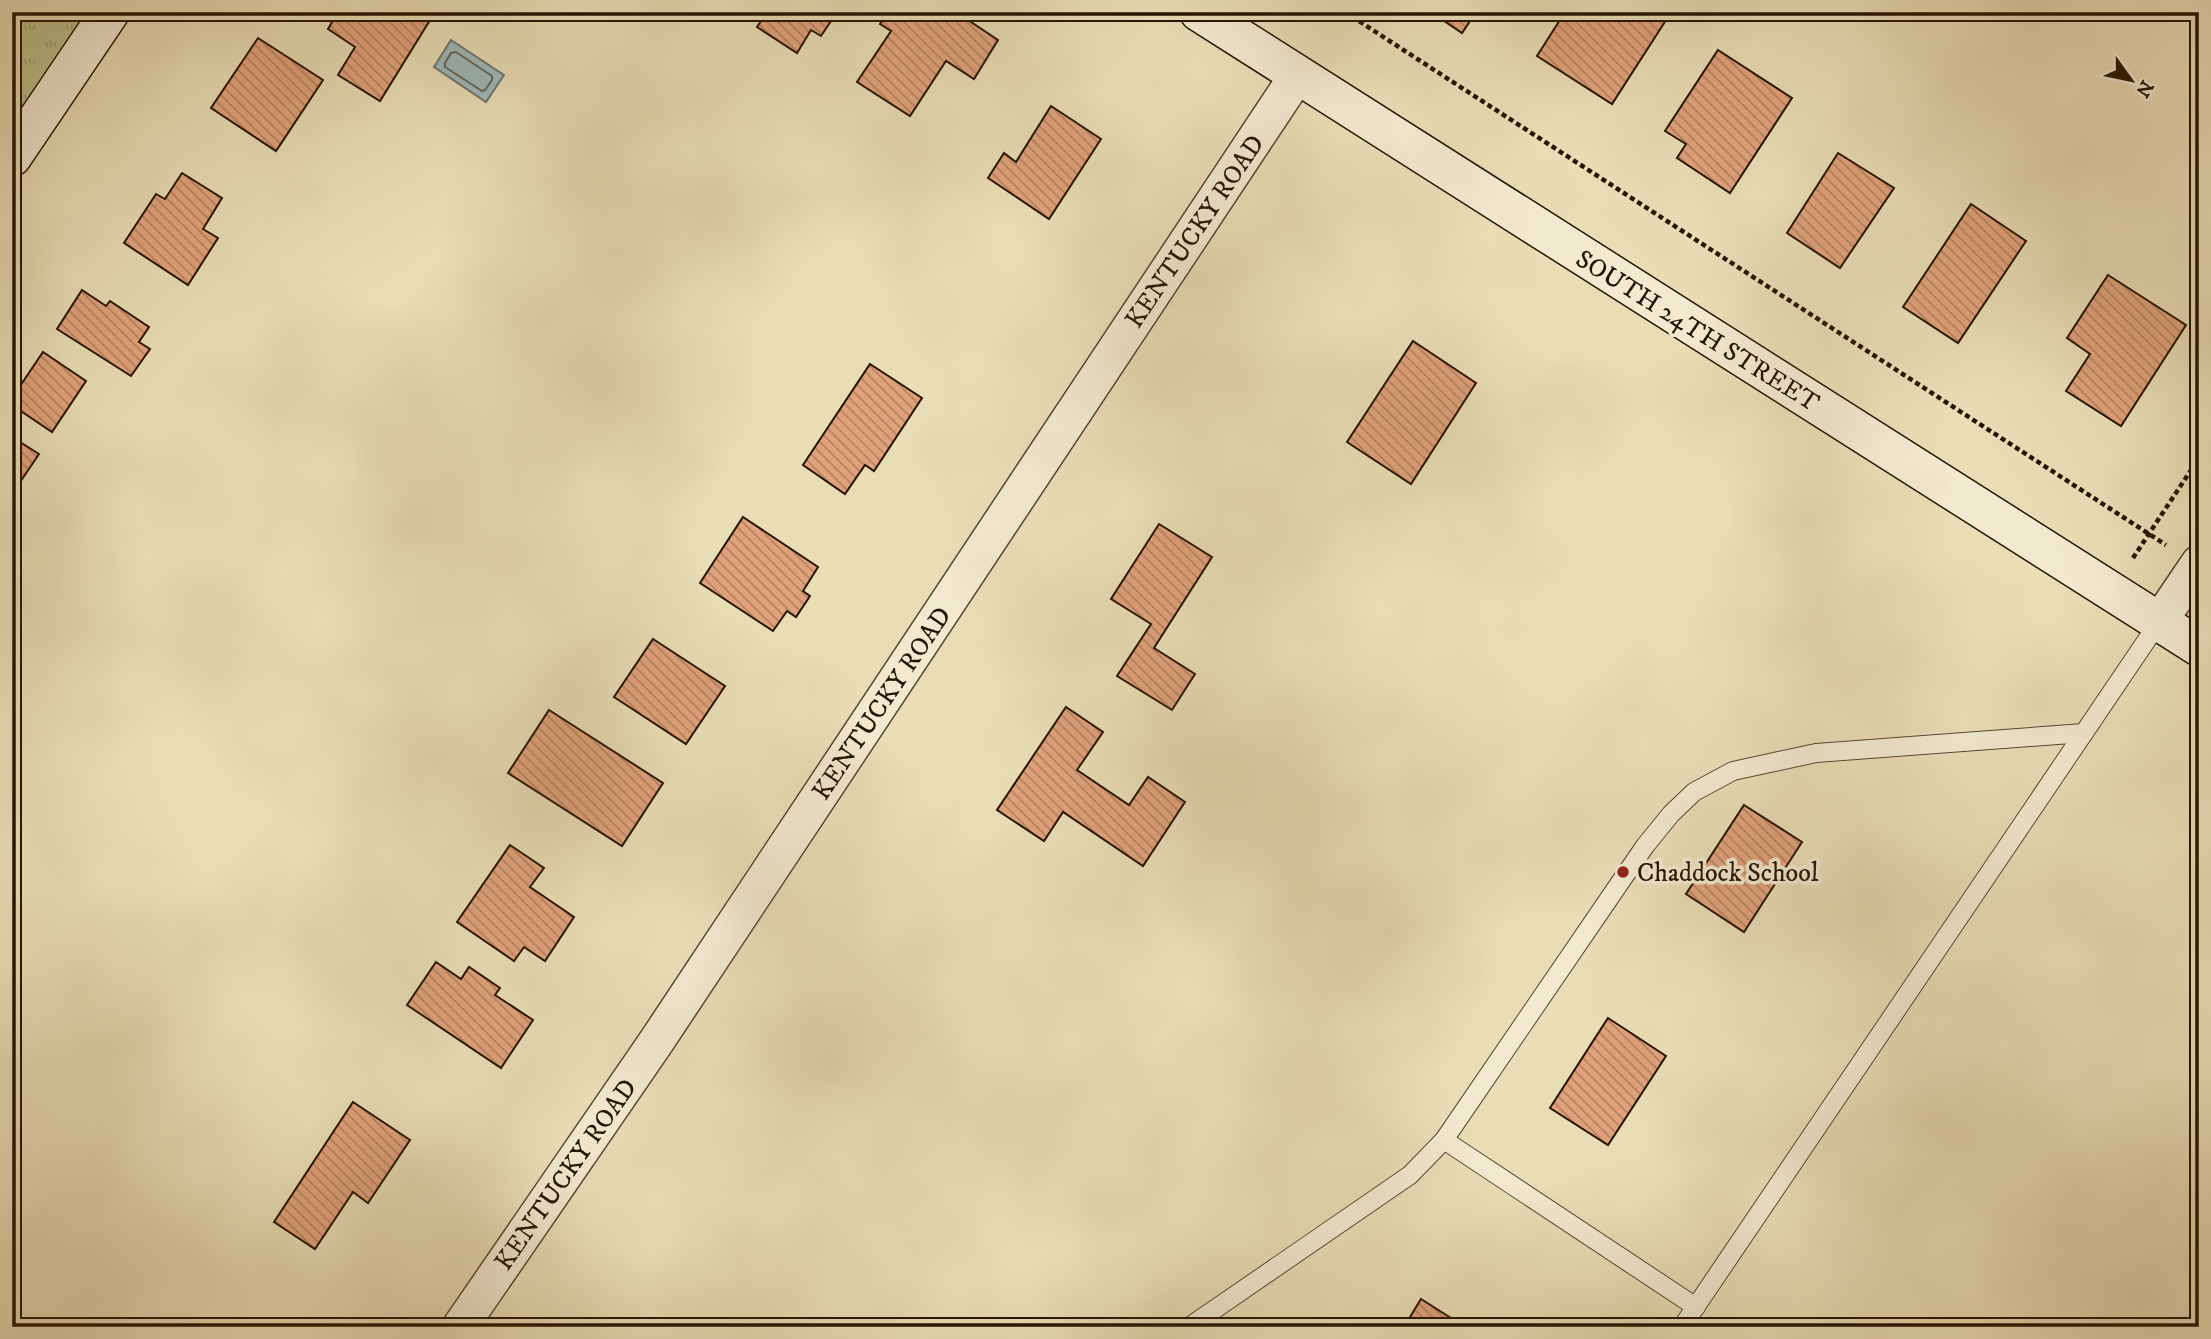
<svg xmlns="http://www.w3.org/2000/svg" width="2211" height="1339" font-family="'IM FELL DW Pica',serif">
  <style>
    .grass { fill: url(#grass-tufts); stroke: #716a44; stroke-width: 2 }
    .water { fill: #9db9b9; stroke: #6d776f; stroke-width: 2 }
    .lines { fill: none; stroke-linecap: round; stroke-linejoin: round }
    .shore { stroke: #62665c; stroke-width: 2 }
    .building { fill: url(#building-back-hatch); stroke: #261400; stroke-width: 2 }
    .lane-casing { stroke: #57462e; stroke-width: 20 }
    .street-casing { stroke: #57462e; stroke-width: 38 }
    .secondary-casing { stroke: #261400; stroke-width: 41 }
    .path { stroke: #261400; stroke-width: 4.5; stroke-dasharray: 5 3.5; stroke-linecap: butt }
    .lane { stroke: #f1e9d0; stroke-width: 18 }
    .street { stroke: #f1e9d0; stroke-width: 35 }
    .secondary { stroke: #f1e9d0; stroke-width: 38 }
    .poi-dot { fill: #8f2418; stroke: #f1e9d0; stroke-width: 2.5 }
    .labels { text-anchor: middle; stroke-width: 7; stroke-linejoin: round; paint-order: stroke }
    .street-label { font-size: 26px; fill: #261400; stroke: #f1e9d0 }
    .poi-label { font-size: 26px; fill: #261400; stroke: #f1e9d0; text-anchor: start }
  </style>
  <defs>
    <pattern id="grass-tufts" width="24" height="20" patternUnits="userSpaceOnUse" patternTransform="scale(1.75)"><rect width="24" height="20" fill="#bcbf89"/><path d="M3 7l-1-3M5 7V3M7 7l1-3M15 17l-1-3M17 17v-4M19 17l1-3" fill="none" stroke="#a1a374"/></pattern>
    <pattern id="building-back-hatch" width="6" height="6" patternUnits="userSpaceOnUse" patternTransform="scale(1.75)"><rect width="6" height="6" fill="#e0a27a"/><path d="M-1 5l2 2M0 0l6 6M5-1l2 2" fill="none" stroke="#b58362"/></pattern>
  </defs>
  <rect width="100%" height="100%" fill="#e9ddb6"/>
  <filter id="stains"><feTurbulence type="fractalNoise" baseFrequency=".00286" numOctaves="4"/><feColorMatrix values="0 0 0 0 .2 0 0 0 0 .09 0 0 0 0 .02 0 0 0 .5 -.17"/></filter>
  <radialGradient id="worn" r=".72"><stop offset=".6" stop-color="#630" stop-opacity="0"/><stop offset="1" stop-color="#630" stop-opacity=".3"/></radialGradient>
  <!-- grass -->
  <path class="grass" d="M12,12H110L12,157Z"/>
  <!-- water -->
  <path class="water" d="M451,40L504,75L486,102L434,67Z"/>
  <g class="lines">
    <!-- shore -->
    <path class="shore" d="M456,52L492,76V80L485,90L482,91L445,67V63L451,53Z"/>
  </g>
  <!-- building -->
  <g class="building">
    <path d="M338,12H435L380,101L338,75L355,47L328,29Z"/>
    <path d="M767,12H837L821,36L811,30L797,53L757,27Z"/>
    <path d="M888,12H956L998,40L974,79L946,61L910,116L857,82L891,31L880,24Z"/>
    <path d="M1431,12H1476L1462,33Z"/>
    <path d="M1565,12H1661L1668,17L1612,104L1537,56Z"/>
    <path d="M258,38L323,80L276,151L211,108Z"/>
    <path d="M1718,50L1792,98L1730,193L1677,158L1686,144L1665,131Z"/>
    <path d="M1051,106L1101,139L1049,219L988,178L1004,153L1016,162Z"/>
    <path d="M1838,153L1894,188L1840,268L1787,233Z"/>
    <path d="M182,173L222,198L203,229L218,238L188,285L124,243L156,194L165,199Z"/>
    <path d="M1971,204L2026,241L1958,343L1903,307Z"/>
    <path d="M2108,275L2186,325L2121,426L2066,391L2090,354L2067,338Z"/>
    <path d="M82,290L106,306L110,301L149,327L139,342L150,349L131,376L57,329Z"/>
    <path d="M1413,341L1476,383L1411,484L1347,442Z"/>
    <path d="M43,352L86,381L52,432L12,405V398Z"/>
    <path d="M870,364L922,398L874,471L865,465L845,494L803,465Z"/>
    <path d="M12,437L39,454L12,494Z"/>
    <path d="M743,517L818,567L803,591L810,596L796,617L787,611L773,631L700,583Z"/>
    <path d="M1159,524L1212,557L1154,648L1195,674L1172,710L1117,676L1151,624L1111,599Z"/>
    <path d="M653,639L725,686L686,744L614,697Z"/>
    <path d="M1066,707L1103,732L1077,770L1129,805L1148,777L1185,802L1143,866L1063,812L1044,841L997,810Z"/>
    <path d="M549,710L663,783L622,846L508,773Z"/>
    <path d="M1744,805L1802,842L1744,932L1686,894Z"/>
    <path d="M510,845L544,868L530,887L574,917L545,961L524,947L514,961L457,922Z"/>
    <path d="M436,962L461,979L469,967L500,988L495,995L533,1020L501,1068L407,1005Z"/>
    <path d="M1608,1018L1666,1056L1608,1145L1550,1108Z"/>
    <path d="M353,1102L410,1140L368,1203L353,1192L315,1249L274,1222Z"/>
    <path d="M1421,1299L1465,1327H1404Z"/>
    <path d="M274,1319L275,1327H173L172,1325Z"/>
  </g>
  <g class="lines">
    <defs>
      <g id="lane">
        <path d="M1444,1140L1696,1307"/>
        <path d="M1189,1327L1410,1175L1444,1140L1645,846L1671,814L1694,792L1733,771L1816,753L2084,733"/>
        <path d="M1682,1327L2159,622"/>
      </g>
      <g id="street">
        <path d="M2159,622L2199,563"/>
        <path d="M460,1327L656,1042L1297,76"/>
      </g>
      <g id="secondary">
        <path d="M1199,12L2199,647"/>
        <path d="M12,157L110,12"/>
      </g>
    </defs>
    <!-- lane casing -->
    <use href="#lane" class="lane-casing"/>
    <!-- street casing -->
    <use href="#street" class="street-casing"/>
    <!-- secondary casing -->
    <use href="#secondary" class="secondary-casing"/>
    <!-- path -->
    <g class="path">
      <path d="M1345,12L2166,545"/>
      <path d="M2133,558L2199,458"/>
    </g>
    <!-- lane -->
    <use href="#lane" class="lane"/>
    <!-- street -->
    <use href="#street" class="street"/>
    <!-- secondary -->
    <use href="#secondary" class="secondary"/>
  </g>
  <!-- markers -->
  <circle class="poi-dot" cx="1623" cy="872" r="7"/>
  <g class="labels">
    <!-- street labels -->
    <g class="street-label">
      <text transform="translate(1194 231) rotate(-56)" y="9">KENTUCKY ROAD</text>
      <text transform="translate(1698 330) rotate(32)" y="9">SOUTH 24TH STREET</text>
      <text transform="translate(881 703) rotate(-56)" y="9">KENTUCKY ROAD</text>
      <text transform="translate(565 1174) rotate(-55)" y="9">KENTUCKY ROAD</text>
    </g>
    <!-- poi labels -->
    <g class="poi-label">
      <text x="1637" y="881">Chaddock School</text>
    </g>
  </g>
  <!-- margin -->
  <rect width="2211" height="1339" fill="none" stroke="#e9ddb6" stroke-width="42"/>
  <rect x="14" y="14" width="2183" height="1311" fill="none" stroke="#261400" stroke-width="3.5"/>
  <rect x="21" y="21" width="2169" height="1297" fill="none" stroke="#261400" stroke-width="2"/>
  <!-- north arrow -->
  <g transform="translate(2131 80) rotate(123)" stroke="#f1e9d0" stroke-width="5" paint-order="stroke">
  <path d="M0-5L12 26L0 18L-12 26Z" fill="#261400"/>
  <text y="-10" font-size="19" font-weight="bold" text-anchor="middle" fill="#261400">N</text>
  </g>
  <rect width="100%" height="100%" filter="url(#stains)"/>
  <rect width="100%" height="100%" fill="url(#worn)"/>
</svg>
